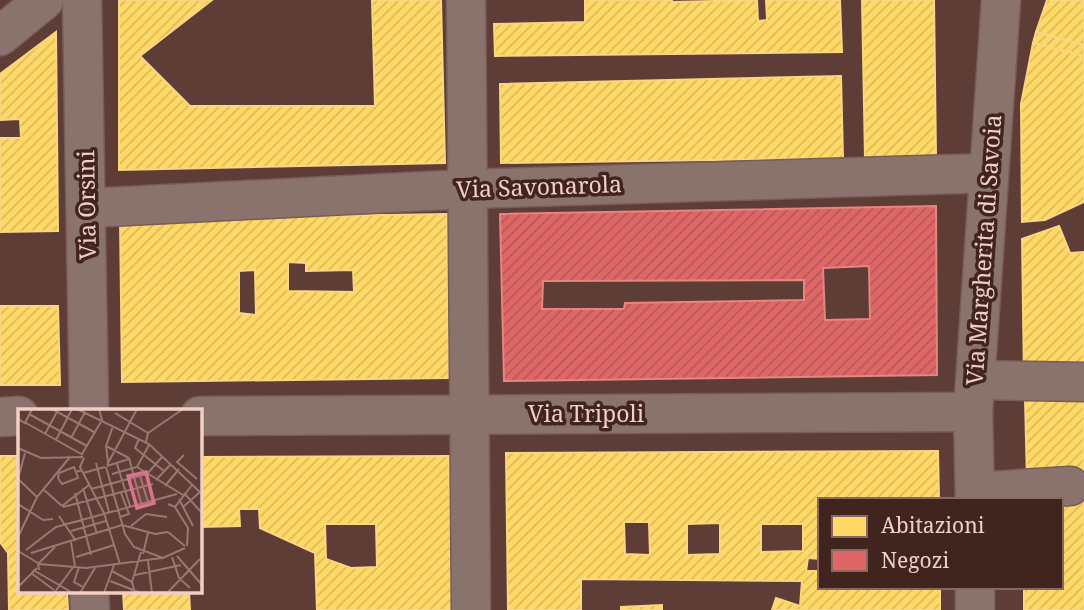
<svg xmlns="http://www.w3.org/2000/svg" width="1084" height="610" font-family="'Noto Serif',serif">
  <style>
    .homes { fill: url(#homes-hatch); stroke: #fbd682; stroke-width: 2; fill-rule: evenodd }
    .shops { fill: url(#shops-hatch); stroke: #e68582; stroke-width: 2; fill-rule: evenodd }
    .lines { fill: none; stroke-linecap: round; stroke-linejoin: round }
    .street-casing { stroke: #795c57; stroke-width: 41 }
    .secondary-casing { stroke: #795c57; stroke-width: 41 }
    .street { stroke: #8b736d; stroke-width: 38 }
    .secondary { stroke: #8b736d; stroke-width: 38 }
    .labels { text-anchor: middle; stroke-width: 7; stroke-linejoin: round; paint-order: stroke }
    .street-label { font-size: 23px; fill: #f3cec5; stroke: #40251f }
    .inset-road { fill: none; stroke: #9a7770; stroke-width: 2 }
    .view { fill: #da7390; fill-opacity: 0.15; stroke: #da7390; stroke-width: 3.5 }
    .inset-edge { fill: none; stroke: #f3cec5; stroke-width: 3.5 }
  </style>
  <defs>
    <pattern id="homes-hatch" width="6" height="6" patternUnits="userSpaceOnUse" patternTransform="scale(1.75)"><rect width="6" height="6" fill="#ffd966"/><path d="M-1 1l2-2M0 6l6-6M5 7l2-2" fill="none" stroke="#dbba5d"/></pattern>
    <pattern id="shops-hatch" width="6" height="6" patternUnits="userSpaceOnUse" patternTransform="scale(1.75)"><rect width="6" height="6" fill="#e06666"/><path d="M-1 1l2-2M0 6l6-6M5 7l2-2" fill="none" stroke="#b35a59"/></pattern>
  </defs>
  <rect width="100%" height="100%" fill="#5e3d37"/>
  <!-- homes -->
  <g class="homes">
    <path d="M119,0H212L140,56L190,106H375L372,0H441L445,163L119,170Z"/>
    <path d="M585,0H672V2L757,0L758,21L767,20L766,0H840L842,52L495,56L494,24L585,22Z"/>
    <path d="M862,0H934L936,156L865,158Z"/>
    <path d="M1047,0H1084V45L1036,32Z"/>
    <path d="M56,32L58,231L0,232V138H21L20,119L0,120V74Z"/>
    <path d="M1036,32L1084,45V56L1033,43Z"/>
    <path d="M1033,43L1084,56V202L1045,220L1022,222L1021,104Z"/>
    <path d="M841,76L843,158L501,163L500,84Z"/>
    <path d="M447,214L449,378L122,382L120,219ZM288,262L306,263V271L353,270L354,292L288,291ZM255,270L256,315L239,313V271Z"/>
    <path d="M1059,226L1070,253L1084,252V379L1024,381L1022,239Z"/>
    <path d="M0,306H58L60,385H0Z"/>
    <path d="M1084,396V491L1027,481L1025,399Z"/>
    <path d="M938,451L939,500H820V559L808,558L806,571H820V587H940V610H772L776,598L800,606L802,581L581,579V610H508L506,453ZM624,522H649L650,555L625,554ZM720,523V554L687,555V524ZM761,524H803V551L761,552Z"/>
    <path d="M0,456H19V591H67L68,610H9L8,553L0,542Z"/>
    <path d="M449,456L452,610H317L315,553L260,528L259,509H239L240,526L200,527V457ZM325,524H376L377,567L351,568L326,559Z"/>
    <path d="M1084,495V610H1024V587H1061V500Z"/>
    <path d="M123,591H189L190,610H124Z"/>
    <path d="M662,605V610H621V607Z"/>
  </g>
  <!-- shops -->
  <path class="shops" d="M936,206L937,375L504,381L500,214ZM869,266L870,319L825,320L823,268ZM804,280V300L625,303L624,309H542L543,281Z"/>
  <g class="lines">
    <defs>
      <g id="street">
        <path d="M82,0L89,410"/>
        <path d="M466,0L471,610"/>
        <path d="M0,36L44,0"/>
        <path d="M88,208L467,189L989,173"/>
        <path d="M976,380L1084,382"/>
        <path d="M200,416L973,412"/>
        <path d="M0,417L19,416"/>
        <path d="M975,492L1070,486"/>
        <path d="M89,591L90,610"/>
      </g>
      <g id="secondary">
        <path d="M975,500L973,412L1001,0"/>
        <path d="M975,587V610"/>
      </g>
    </defs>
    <!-- street casing -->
    <use href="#street" class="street-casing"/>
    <!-- secondary casing -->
    <use href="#secondary" class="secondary-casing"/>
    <!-- street -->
    <use href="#street" class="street"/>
    <!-- secondary -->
    <use href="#secondary" class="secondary"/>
  </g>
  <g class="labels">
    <!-- street labels -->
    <g class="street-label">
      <text transform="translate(539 187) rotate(-2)" y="8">Via Savonarola</text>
      <text transform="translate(87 205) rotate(-91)" y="8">Via Orsini</text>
      <text transform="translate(984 250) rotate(-86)" y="8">Via Margherita di Savoia</text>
      <text x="586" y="422">Via Tripoli</text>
    </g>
  </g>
  <!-- overview -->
  <g transform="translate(18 409)">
    <rect width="184" height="184" fill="#5e3d37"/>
    <path class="inset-road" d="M34,0L76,23M59,0L131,35L184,85M97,4L130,24M11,5L69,37M0,10L7,14L14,0M8,14L65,46M27,25L40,1M53,29L67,3M121,30L117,39L146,62M38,31L54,0M128,33L130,24L165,0M88,37L111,49M0,39L23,49L65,48M7,44L0,70L19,88M64,45L84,11L81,0M166,46L159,53L179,70M66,49L62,58L86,104L102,155M111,49L123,94M90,53L88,37L95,17M78,54L91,103M99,55L112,97M89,56L119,0M89,57L111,50M88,58L107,125L116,138L145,149L167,139M119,58L165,86M58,63L60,69L44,75L40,69L41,64L56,58L58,63L64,61M65,64L87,58M94,65L119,58L131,36M122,67L130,93M138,71L153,55M147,77L161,60M65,79L79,125M73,80L129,65L144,48M26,81L44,97M57,84L73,146M166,84L184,104M161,90L175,117M0,95L25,111L35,110M150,95L157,98L174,76M44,97L71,76M45,98L135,75M157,98L170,119L169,137M165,98L182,83M41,107L58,132M102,108L111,105L103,84M113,117L128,105L149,108M53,122L88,112M150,123L167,137M0,128L19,88L52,48M53,133L57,157M8,141L38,118L159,85M0,142L20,154L21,161M13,144L104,116L137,125L150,123M125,145L130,124M159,147L184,176M58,148L96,136M154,148L161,169L172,179M130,152L134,184M21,154L37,138M21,155L68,159L144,149M61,158L56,173L65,178M15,161L55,184M94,162L114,173M13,164L36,181M117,166L163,156M92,172L123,184M0,178L19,159M36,184L56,157M62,184L77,159M86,184L96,156M117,184L114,173L123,143M149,184L182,150"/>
    <path class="view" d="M128,63L136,94L119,99L110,67Z"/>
    <rect width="184" height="184" class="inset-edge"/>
  </g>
  <!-- legend -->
  <rect x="818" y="498" width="245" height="91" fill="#40251f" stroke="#886961" stroke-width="2"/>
  <rect x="832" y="516" width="35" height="21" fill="#ffd966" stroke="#886961" stroke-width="2"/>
  <text x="881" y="533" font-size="21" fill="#f3cec5">Abitazioni</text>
  <rect x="832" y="550" width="35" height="21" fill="#e06666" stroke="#886961" stroke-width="2"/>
  <text x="881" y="568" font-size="21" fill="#f3cec5">Negozi</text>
</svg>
